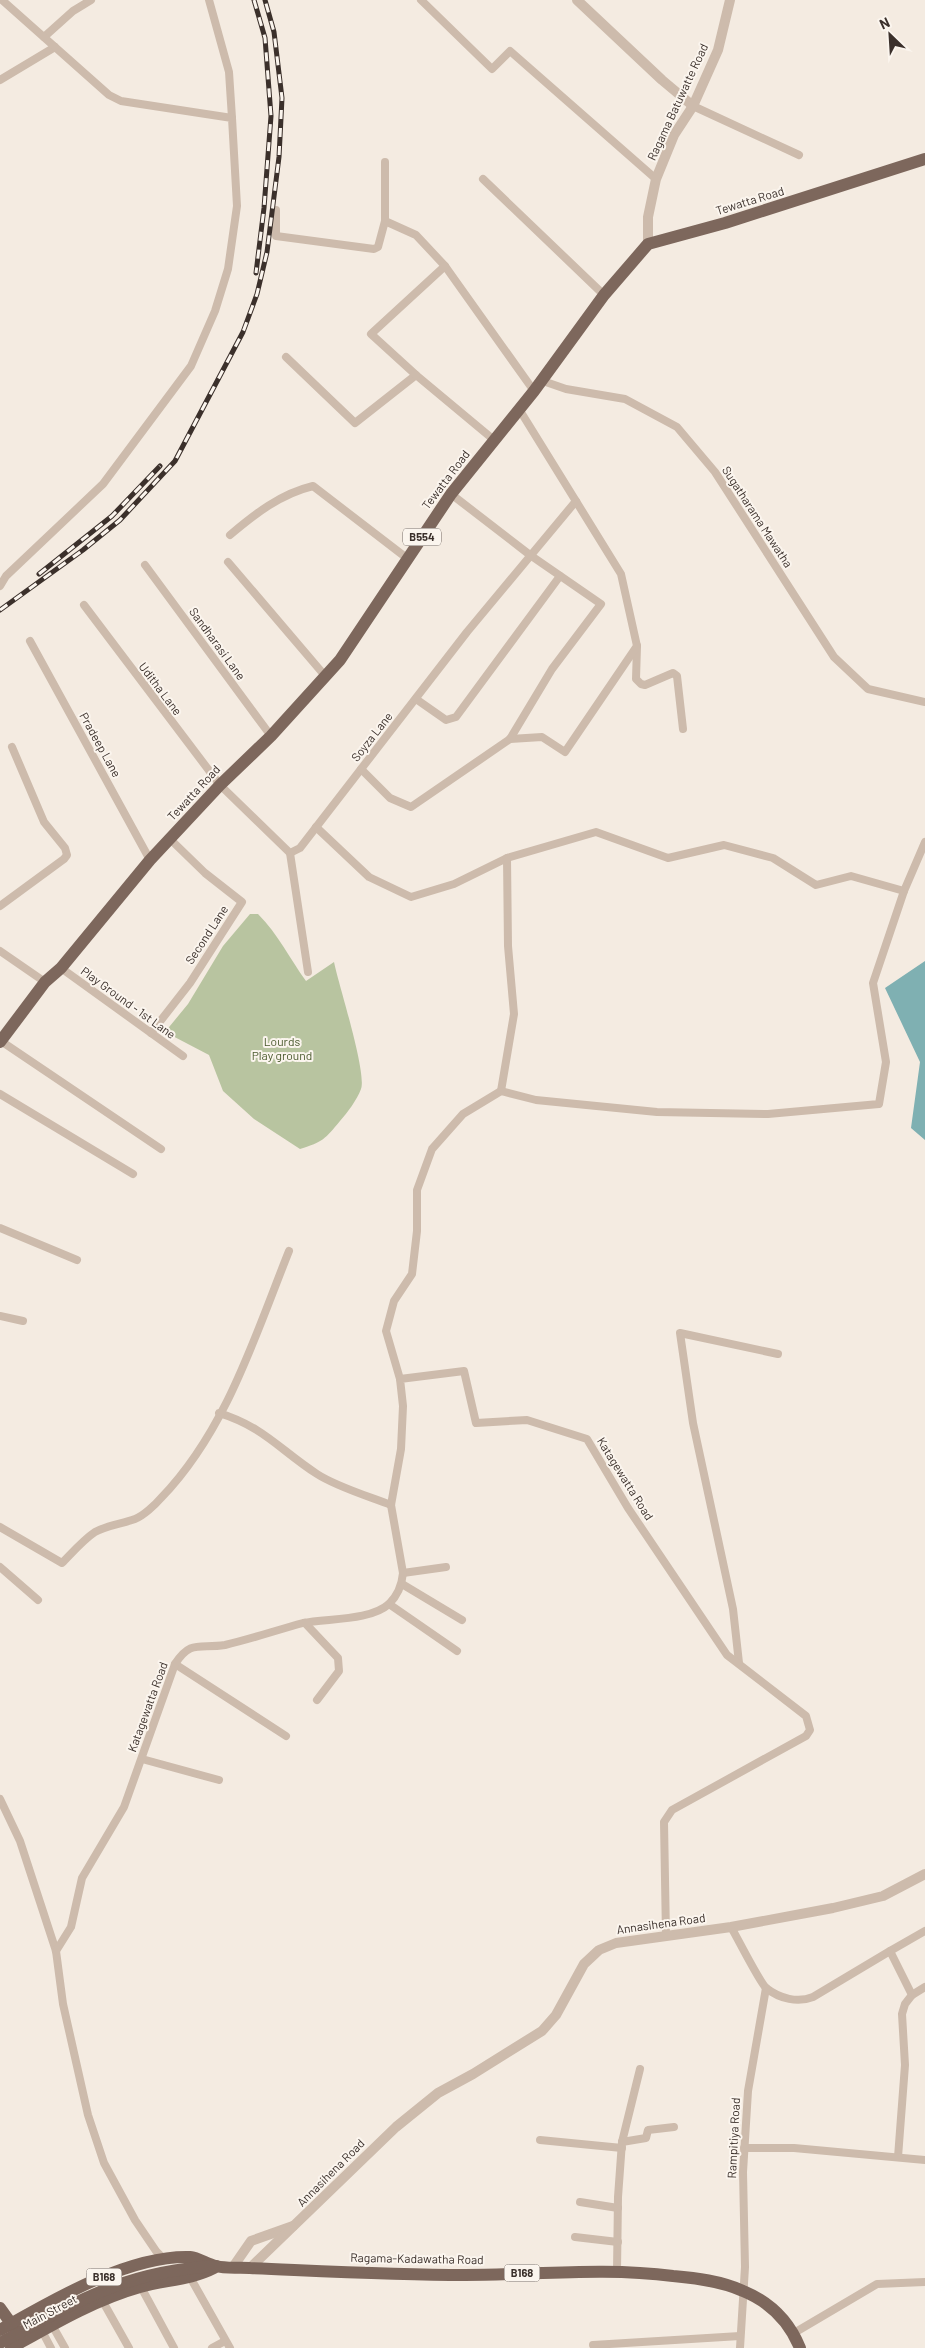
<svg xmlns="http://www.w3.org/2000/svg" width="925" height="2348" font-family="Barlow,sans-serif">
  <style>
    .green { fill: #b8c4a0 }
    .water { fill: #7fb0b2 }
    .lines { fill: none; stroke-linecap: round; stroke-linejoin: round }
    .minor { stroke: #cdbbac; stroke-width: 8 }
    .tertiary { stroke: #cdbbac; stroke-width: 10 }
    .primary { stroke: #7d675c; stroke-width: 12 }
    .rail-casing { stroke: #3b302b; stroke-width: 5 }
    .rail { stroke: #fbf5ee; stroke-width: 3; stroke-dasharray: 9; stroke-linecap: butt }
    .primary-bridge { stroke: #7d675c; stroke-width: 12 }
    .labels { text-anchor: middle; stroke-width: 4; stroke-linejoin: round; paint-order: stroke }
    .shield { fill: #fbf5ee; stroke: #756b66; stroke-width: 1 }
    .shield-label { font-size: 11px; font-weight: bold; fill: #3b302b }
    .street-label { font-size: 12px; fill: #3b302b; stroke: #fbf5ee }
    .park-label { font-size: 12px; fill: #4a5a2e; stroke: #fbf5ee }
  </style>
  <rect width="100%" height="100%" fill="#f4ebe1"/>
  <!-- green -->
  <path class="green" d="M250,914H258C278,934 290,959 306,981L334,962C339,986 367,1073 361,1089C357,1100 347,1113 340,1121C325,1139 323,1142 300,1149L254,1119L223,1091L209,1055L165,1032L188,1004L223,946Z"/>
  <!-- water -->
  <path class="water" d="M925,961V1140L911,1128L920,1062L885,988Z"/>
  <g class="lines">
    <!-- minor -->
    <g class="minor">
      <path d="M209,0L229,72L232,118"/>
      <path d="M421,0L492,69L510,51L656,179"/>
      <path d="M44,37L73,11L91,0"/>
      <path d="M0,80L55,47"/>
      <path d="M693,106L799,155"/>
      <path d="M483,179L604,295"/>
      <path d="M276,210V236L374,249L378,247L385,221L416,235L445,266L534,391"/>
      <path d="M385,221V162"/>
      <path d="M286,357L355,423L416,375L494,440"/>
      <path d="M416,375L371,334L445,266"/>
      <path d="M540,380L566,389L625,399L677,427L715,472L834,657L868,689L925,702"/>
      <path d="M230,535C255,514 280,494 313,486L408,559"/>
      <path d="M228,562L326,677"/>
      <path d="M145,565L271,736"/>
      <path d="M0,586L6,576L103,484L191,366L215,311L228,269L237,206L232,118L121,101L109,95L2,0"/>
      <path d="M84,605L220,785L290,853L300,848L467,632L576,501"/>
      <path d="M30,641L150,860"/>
      <path d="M637,646L636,679L641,684L645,685L673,673L677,676L683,729"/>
      <path d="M416,699L446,720L456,717L560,576"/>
      <path d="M510,739L542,737L565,752L637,646L621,574L519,409"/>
      <path d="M361,769L390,798L411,807L510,739L552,669L601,604L530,555L451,494"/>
      <path d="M316,827L369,877L411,897L454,884L507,858L508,946L514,1014L501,1091"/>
      <path d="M290,853L308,972"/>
      <path d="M507,858L596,832L668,858L724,845L773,858L816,885L851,876L904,891"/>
      <path d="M0,906L64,859L67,855L65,848L44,822L12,747"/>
      <path d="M0,951L45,982"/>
      <path d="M61,968L183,1056"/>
      <path d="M151,1033L190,983L242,902L205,873L170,839"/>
      <path d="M1,1041L161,1149"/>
      <path d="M0,1094L133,1174"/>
      <path d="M0,1228L77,1260"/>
      <path d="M0,1316L23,1321"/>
      <path d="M400,1379L386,1331L394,1301L412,1274L417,1231V1190L432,1149L463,1114L501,1091L536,1100L657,1112L768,1114L879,1104L886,1062L873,983L904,891L925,842"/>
      <path d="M219,1413C264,1427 280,1450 317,1474C337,1487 368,1496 391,1505"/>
      <path d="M0,1527L62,1563C72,1553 83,1540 95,1532C108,1525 121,1524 135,1519C143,1516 155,1505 161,1498C226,1431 255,1336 289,1251"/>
      <path d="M0,1567L38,1600"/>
      <path d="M403,1573L446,1567"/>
      <path d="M402,1584L462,1620"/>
      <path d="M389,1604L457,1651"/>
      <path d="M305,1623L338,1658L339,1671L317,1700"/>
      <path d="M739,1663L733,1609L693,1423L680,1333L778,1354"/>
      <path d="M175,1664L286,1736"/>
      <path d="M142,1759L219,1780"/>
      <path d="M0,1799L20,1841L56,1951L63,2004L88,2115L104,2163L135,2220L156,2251L164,2259"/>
      <path d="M731,1927C738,1939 759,1981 766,1988C780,1999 798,2003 813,1997L890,1951L912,1995L925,1987"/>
      <path d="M56,1951L71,1927L82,1878L124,1807L175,1664C191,1639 200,1649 225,1645C251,1639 277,1630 303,1623C328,1618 370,1621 389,1604C397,1596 402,1584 403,1573L391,1505L401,1449L403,1406L400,1379L464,1371L476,1423L527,1420L587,1439L628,1508L727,1655L806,1716L810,1730L806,1736L672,1810L664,1822L666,1936"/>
      <path d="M890,1951L925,1931"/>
      <path d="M540,2140L622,2148"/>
      <path d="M622,2142L646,2138L648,2130L674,2127"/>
      <path d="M744,2148H794L925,2160"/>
      <path d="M898,2157L905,2065L902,2014L905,2004L912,1995"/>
      <path d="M580,2202L618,2208"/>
      <path d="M575,2237L618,2242"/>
      <path d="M617,2271L618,2197L622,2142L640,2069"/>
      <path d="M190,2277L230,2348"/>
      <path d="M141,2287L174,2348"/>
      <path d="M102,2300L129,2348"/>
      <path d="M52,2325L65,2348"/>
      <path d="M42,2331L51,2348"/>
      <path d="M794,2333L877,2284L925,2282"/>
      <path d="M593,2345L740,2336"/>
      <path d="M212,2348L225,2341"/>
      <path d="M740,2348L745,2267L743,2172L748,2091L766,1988"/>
    </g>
    <!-- tertiary -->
    <g class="tertiary">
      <path d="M577,0L662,80L693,106"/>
      <path d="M648,244V217L656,179L674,135L693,106L718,50L730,0"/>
      <path d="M233,2267L251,2241L293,2226"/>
      <path d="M250,2268L396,2127L438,2093L473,2074L542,2031L556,2015L584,1964L599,1950L616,1943L731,1927L833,1908L883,1896L925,1874"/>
    </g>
    <!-- primary -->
    <g class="primary">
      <path d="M0,1042L45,982L61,968L150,860L220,785L271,736L340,660L451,494L534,391L604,295L648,244L725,223L925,159"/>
      <path d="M0,2308L15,2329"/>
      <path d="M0,2330C53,2300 128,2255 190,2257C199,2258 207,2264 216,2266C226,2269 239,2267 250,2268C322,2271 393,2275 465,2275C535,2275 604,2267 673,2276C696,2278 721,2281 743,2291C770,2302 789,2321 800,2348"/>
      <path d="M11,2348C52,2325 94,2300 140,2287C164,2280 191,2280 214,2268"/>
    </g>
    <defs>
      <g id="rail">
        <path d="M254,0L265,38L271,116L264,208L256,273"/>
        <path d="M39,574L112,516L160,466"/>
        <path d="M0,610L83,550L120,520L175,461L243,332L257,294L267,252L279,157L282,98L274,32L265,0"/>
      </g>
    </defs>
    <!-- rail casing -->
    <use href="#rail" class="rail-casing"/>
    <!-- rail -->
    <use href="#rail" class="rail"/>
    <!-- primary-bridge -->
    <path class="primary-bridge" d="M0,2343C78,2301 125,2271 216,2266"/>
  </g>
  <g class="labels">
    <!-- shield labels -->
    <g class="shield">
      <rect x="403" y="528.5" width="38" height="17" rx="4"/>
      <rect x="504.5" y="2264.5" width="35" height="17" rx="4"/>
      <rect x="86.5" y="2268.5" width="35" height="17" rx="4"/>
    </g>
    <g class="shield-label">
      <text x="422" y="541">B554</text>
      <text x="522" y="2277">B168</text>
      <text x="104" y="2281">B168</text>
    </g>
    <!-- street labels -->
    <g class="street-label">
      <text transform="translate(678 102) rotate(-65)" y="4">Ragama Batuwatte Road</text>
      <text transform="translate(750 201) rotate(-17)" y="4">Tewatta Road</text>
      <text transform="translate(446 480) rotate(-53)" y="4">Tewatta Road</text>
      <text transform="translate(757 517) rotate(57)" y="4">Sugatharama Mawatha</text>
      <text transform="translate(217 644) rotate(54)" y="4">Sandharasi Lane</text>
      <text transform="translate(160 689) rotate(53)" y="4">Uditha Lane</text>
      <text transform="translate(372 737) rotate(-52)" y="4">Soyza Lane</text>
      <text transform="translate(100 745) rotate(61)" y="4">Pradeep Lane</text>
      <text transform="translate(194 793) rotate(-47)" y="4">Tewatta Road</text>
      <text transform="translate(207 935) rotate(-57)" y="4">Second Lane</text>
      <text transform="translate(128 1003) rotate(36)" y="4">Play Ground - 1st Lane</text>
      <text transform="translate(625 1479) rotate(58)" y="4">Katagewatta Road</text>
      <text transform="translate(148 1707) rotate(-70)" y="4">Katagewatta Road</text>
      <text transform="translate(661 1924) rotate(-8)" y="4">Annasihena Road</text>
      <text transform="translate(734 2138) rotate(-87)" y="4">Rampitiya Road</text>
      <text transform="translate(331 2173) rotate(-45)" y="4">Annasihena Road</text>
      <text transform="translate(417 2259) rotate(1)" y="4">Ragama-Kadawatha Road</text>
      <text transform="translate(50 2312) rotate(-28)" y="4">Main Street</text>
    </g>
    <!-- park labels -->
    <g class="park-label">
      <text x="282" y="1046">Lourds<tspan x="282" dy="14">Play ground</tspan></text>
    </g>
  </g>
  <!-- north arrow -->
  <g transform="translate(890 35) rotate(335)" stroke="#fbf5ee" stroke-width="4" paint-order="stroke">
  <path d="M0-4L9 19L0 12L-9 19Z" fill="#3b302b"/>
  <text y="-8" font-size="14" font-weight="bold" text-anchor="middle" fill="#3b302b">N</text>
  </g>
</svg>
